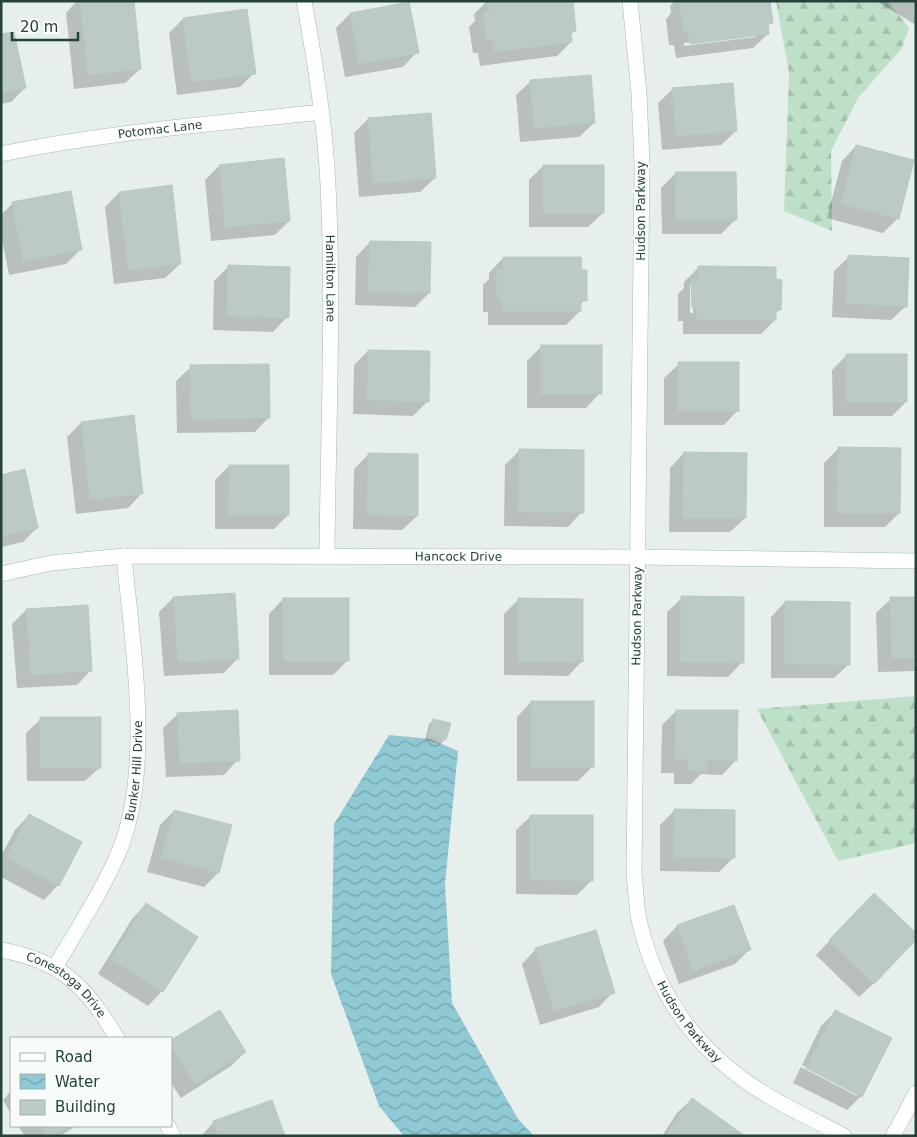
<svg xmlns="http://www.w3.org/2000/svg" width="917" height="1137" font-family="'DejaVu Sans',sans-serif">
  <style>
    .forest { fill: url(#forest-firs) }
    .water { fill: url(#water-waves) }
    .shadow { fill: #0003; fill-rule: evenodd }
    .building { fill: #bbcac4; stroke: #b8c9c2 }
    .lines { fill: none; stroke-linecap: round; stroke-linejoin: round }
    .minor-casing { stroke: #a8b8b2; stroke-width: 16 }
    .minor { stroke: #fff; stroke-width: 15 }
    .labels { text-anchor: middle; stroke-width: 4; stroke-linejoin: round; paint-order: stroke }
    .street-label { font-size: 12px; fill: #24423a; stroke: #f7fbf9 }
  </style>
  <defs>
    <pattern id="forest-firs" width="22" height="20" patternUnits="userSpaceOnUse" patternTransform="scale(1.25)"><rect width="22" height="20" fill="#bfe0c8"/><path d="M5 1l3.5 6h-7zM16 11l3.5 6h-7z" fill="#a4c1ad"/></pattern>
    <pattern id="water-waves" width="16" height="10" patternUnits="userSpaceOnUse" patternTransform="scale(1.25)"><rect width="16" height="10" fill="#8ec9d4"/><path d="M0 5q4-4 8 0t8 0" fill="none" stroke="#74a5ad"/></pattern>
  </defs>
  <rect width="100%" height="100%" fill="#e6efeb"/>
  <!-- forest -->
  <g class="forest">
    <path d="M776,1H888L909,28L902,48L858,98L831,151L832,231L784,211L789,73Z"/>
    <path d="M916,696V843L838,861L757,709Z"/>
  </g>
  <!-- water -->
  <path class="water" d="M389,735L430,739L458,751L445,884L452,1003L518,1119L534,1136H404L379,1106L331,974L334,824Z"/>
  <!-- shadow -->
  <g class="shadow">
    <path d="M77,1H133L140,69L125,83L74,89L66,13Z"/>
    <path d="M487,1H566L575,31L570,35L571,42L557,56L480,66L478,53H473L469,27L475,21L474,14Z"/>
    <path d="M675,1H769L771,23L767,27L768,34L753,48L676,58L674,45H669L666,19L671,13L670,6ZM759,34L756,37L684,46V43Z"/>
    <path d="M916,1V25L878,2L879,1Z"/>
    <path d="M350,14L417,52L403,67L345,77L336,28Z"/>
    <path d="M183,19L254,73L240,87L177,95L169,33Z"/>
    <path d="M1,36L25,88L11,102L1,104Z"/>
    <path d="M531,81L594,123L579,137L520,142L516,95Z"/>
    <path d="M673,89L736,131L721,145L662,150L658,103Z"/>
    <path d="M368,119L435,178L420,192L359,197L354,133Z"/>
    <path d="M856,146L898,218L883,233L827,218L842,161Z"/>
    <path d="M219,166L289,221L275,235L211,241L205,180Z"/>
    <path d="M543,166L603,213L588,227H529V180Z"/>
    <path d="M676,173L735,220L721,234H662L661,188Z"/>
    <path d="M119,193L180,264L165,278L114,284L105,207Z"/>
    <path d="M13,203L80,250L66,264L9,275L1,234V215Z"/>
    <path d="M370,242L429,293L415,307L355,305L356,257Z"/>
    <path d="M849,257L906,306L891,320L832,317L834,271Z"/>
    <path d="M503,258L585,300L580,305V311L566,325H488V312H483V285L489,279V273Z"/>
    <path d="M228,267L287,317L273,332L213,330L214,281Z"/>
    <path d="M698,268L775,281L780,309L775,314V320L761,334H683V321H678V294L684,288V282ZM693,282V313H690V284Z"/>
    <path d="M541,347L600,393L586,408H527V361Z"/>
    <path d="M368,351L428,401L413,416L353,414L354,365Z"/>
    <path d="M847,355L906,402L892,416H833L832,370Z"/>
    <path d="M679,364L738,410L724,425H664V378Z"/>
    <path d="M191,367L269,417L255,432L177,433L176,381Z"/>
    <path d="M81,423L142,493L128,508L76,514L67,437Z"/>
    <path d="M838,449L899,513L885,527H824V463Z"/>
    <path d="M519,451L582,512L568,527L504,526L505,465Z"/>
    <path d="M684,453L745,518L730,532H669L670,468Z"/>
    <path d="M368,455L417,516L402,530L353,529L354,469Z"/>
    <path d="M229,466L288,515L274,529H215V480Z"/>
    <path d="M1,476L37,528L23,542L1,547Z"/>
    <path d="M173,598L238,658L224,673L164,676L159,612Z"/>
    <path d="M682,598L742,662L728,677L667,676V612Z"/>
    <path d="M916,598V671L878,672L876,613L891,599Z"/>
    <path d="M283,599L348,660L333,675H269V614Z"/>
    <path d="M518,600L582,661L568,676L504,675V614Z"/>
    <path d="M785,602L849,664L834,678H771V617Z"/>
    <path d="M26,610L91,670L77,685L17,688L12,624Z"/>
    <path d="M531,702L592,767L578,781H517V717Z"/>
    <path d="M676,711L736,760L722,775L701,774L691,784H674V773H661L662,725Z"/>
    <path d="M178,714L238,760L224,775L166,777L163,728Z"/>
    <path d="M41,719L100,767L85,781H27L26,733Z"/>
    <path d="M433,720L445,739L441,744L425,740L429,724Z"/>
    <path d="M675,810L733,858L719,872L660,871V825Z"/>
    <path d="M174,811L230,826L218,873L204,887L147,872L160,825Z"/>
    <path d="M29,815L58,885L44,900L1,877V856L15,830Z"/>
    <path d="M531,816L592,880L577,895L516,894V830Z"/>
    <path d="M146,904L162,991L148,1006L98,974L132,919Z"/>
    <path d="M734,906L749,950L735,964L679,984L663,941L677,926Z"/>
    <path d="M860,909L874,983L859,997L816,955Z"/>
    <path d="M536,949L613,992L599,1007L540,1025L522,964Z"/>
    <path d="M836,1011L861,1096L847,1110L793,1083L801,1067L857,1096V1093L802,1065L821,1026Z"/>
    <path d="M171,1042L245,1052L231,1066L181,1098L171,1083Z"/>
    <path d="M11,1091V1114L3,1100Z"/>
    <path d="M692,1099L743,1136H662L677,1113Z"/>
    <path d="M214,1122L284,1136H201Z"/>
    <path d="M18,1126H76L60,1136H25Z"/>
  </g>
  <!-- building -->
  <g class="building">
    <path d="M80,1H134L141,69L88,75Z"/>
    <path d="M488,1H573L576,31L571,32L572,42L494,52L492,39L487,40L483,12L490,11Z"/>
    <path d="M685,1H770L773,23L768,24L769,34L690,44L688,31L683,32L680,3Z"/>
    <path d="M409,2L419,53L359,64L350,13Z"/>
    <path d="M247,9L256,74L191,82L183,18Z"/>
    <path d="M14,32L26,88L1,93V34Z"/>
    <path d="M591,75L595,123L534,128L530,80Z"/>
    <path d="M733,83L737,131L676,136L672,88Z"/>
    <path d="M431,113L436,178L373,183L368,118Z"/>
    <path d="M856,145L914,160L899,219L841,204Z"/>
    <path d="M284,158L290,221L225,227L219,165Z"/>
    <rect x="543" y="165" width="61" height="48"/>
    <path d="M675,172H736L737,220H676Z"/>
    <path d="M172,185L181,264L128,270L119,192Z"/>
    <path d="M71,191L82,250L23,261L12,202Z"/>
    <path d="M370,241L431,242L430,293L368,292Z"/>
    <path d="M848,255L909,258L907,307L846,303Z"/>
    <path d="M503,257H581L582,270H587V301L581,300V311H502V298H497V269L503,270Z"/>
    <path d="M228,265L290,267L289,318L227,316Z"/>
    <path d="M698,266L776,267V279L782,280L781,310H776V320H697V307H692L691,279H698Z"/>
    <rect x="541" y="345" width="61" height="49"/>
    <path d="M368,350L430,351L429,402L367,400Z"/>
    <rect x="846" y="354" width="61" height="48"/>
    <rect x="678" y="362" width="61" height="49"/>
    <path d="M269,364L270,418L191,419L190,365Z"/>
    <path d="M134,415L143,494L90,500L81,422Z"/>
    <path d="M838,447L901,448L900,513H837Z"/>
    <path d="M519,449L584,450V513L518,512Z"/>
    <path d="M684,452L747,453L746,518H683Z"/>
    <path d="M368,453L418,454V516L367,515Z"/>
    <path d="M229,465H289V515H228Z"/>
    <path d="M25,469L38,528L1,536V475Z"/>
    <path d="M235,593L239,659L178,662L173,597Z"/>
    <path d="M681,596L744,597V663L681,662Z"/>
    <path d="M890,597H916V658H892Z"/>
    <rect x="283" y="598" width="66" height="63"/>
    <path d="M518,598L583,599V662L518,661Z"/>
    <path d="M785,601L850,602V665L785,664Z"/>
    <path d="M88,605L92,671L31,675L26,609Z"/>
    <rect x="531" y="701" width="63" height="66"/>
    <path d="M238,710L240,761L180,763L177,713Z"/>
    <path d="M676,710H738L737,761L707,760V771L688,770V759H675Z"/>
    <rect x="40" y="717" width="61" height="51"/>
    <path d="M433,719L451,723L446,740L429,736Z"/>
    <path d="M674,809L735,810V858L673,857Z"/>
    <path d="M174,810L232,825L219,873L161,858Z"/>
    <path d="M29,814L82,842L59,886L6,858Z"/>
    <path d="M530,815H593V881L530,880Z"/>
    <path d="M874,893L916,933V940L874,984L829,940Z"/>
    <path d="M146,903L198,937L163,992L111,959Z"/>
    <path d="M734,905L751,950L693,971L677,925Z"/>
    <path d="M596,930L615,993L554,1011L535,948Z"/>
    <path d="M220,1010L246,1052L195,1084L171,1046V1040Z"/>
    <path d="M835,1010L892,1038L862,1097L806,1068Z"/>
    <path d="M692,1098L745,1136H665Z"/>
    <path d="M272,1100L285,1136H219L213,1121Z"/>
    <path d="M41,1126H69L53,1136H48Z"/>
  </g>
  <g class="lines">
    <defs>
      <g id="minor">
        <path id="s1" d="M304,1C315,62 325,123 328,185C334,308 328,432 327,555"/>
        <path id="s2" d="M630,1L639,93L642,164L634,875C636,889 636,905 639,920C655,991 694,1047 754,1087C782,1106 815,1120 844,1136"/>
        <path id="s3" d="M1,154C107,132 214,124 321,112"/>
        <path id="s4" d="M1,574L51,563L124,556L638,557L916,561"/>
        <path id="s5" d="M1,950C63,961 86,987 117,1038"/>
        <path id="s6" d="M55,967C77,930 101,893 118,854C154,771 132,644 124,556"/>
        <path d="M168,1126L173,1136"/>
        <path d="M893,1136L916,1093"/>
      </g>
    </defs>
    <!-- minor casing -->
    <use href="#minor" class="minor-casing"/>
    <!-- minor -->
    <use href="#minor" class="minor"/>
  </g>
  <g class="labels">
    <!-- street labels -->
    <g class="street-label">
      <text dy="4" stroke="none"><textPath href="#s3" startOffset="161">Potomac Lane</textPath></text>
      <text transform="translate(641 211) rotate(-90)" y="4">Hudson Parkway</text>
      <text dy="4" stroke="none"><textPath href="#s1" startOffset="279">Hamilton Lane</textPath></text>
      <text dy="4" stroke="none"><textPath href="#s4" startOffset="459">Hancock Drive</textPath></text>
      <text transform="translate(637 616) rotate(-89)" y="4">Hudson Parkway</text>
      <text dy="4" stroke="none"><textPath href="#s6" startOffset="215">Bunker Hill Drive</textPath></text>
      <text dy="4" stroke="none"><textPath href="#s5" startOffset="76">Conestoga Drive</textPath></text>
      <text dy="4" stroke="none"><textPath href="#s2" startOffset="1035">Hudson Parkway</textPath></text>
    </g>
  </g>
  <!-- border -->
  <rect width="917" height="1137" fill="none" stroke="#24423a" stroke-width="5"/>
  <!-- legend -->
  <rect x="10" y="1037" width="162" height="90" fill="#f7fbf9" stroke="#a3b1ad"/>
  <rect x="20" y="1053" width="25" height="8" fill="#ffffff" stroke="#a3b1ad"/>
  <text x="55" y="1062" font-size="15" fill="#24423a">Road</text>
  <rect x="20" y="1074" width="25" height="15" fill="url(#water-waves)" stroke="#a3b1ad"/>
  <text x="55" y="1087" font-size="15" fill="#24423a">Water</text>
  <rect x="20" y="1100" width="25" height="15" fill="#bbcac4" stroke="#a3b1ad"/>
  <text x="55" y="1112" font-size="15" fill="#24423a">Building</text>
  <!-- scale -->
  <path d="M12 32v8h66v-8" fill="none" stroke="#24423a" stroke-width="2.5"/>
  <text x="20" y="32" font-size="15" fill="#24423a" stroke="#f7fbf9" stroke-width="4" paint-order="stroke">20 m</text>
</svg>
